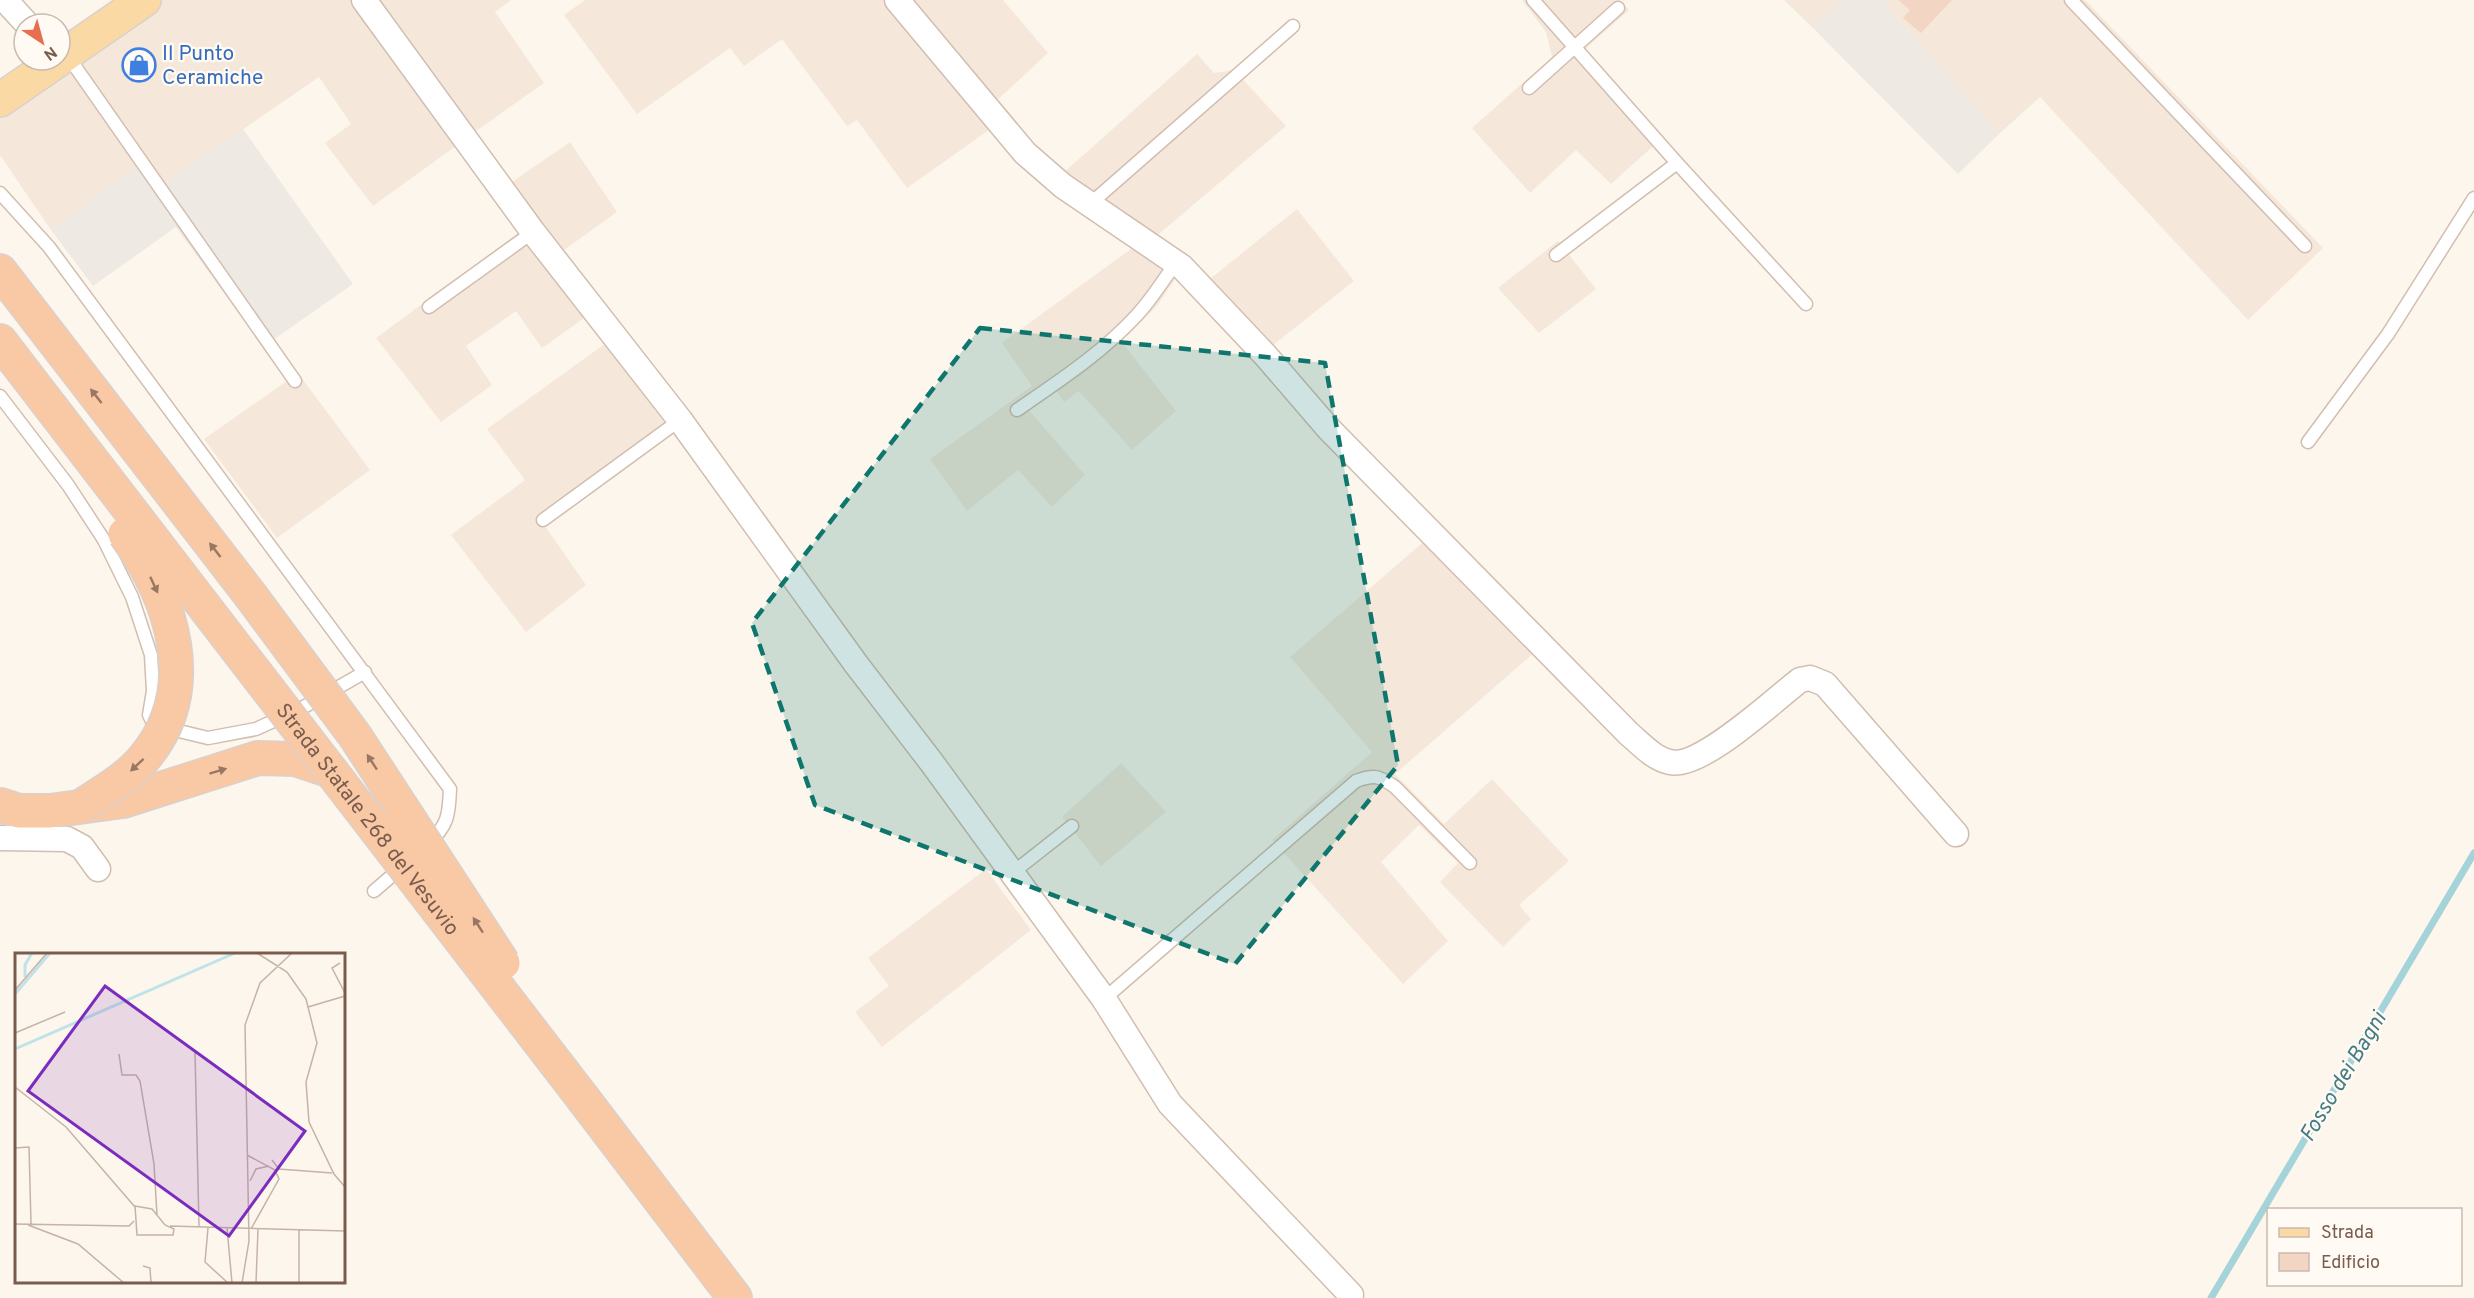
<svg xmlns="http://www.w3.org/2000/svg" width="2474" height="1298" font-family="Overpass,sans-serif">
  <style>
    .residential { fill: #f5e8da }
    .industrial { fill: #efe9e4 }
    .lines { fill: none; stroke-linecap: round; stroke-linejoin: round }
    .stream { stroke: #a5d3da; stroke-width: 7 }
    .building { fill: #f3d5c3 }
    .service-casing { stroke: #d1beb0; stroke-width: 15 }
    .minor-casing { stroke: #d1beb0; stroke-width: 27 }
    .primary-casing { stroke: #dad1cd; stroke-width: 36 }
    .trunk-casing { stroke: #dad1cd; stroke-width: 36 }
    .service { stroke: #fff; stroke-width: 12 }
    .minor { stroke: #fff; stroke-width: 24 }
    .primary { stroke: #fbd9a5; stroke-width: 33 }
    .trunk { stroke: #f9c8a4; stroke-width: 33 }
    .trunk-bridge-casing { stroke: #dad1cd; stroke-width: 36; stroke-linecap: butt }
    .trunk-bridge { stroke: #f9c8a4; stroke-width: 33 }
    .oneway { fill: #9a7763 }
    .marked { fill: #0f766e; fill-opacity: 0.2; stroke: #0f766e; stroke-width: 4.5; stroke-dasharray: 12 8; stroke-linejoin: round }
    .labels { text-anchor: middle; stroke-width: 4.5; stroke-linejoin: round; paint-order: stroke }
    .shop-label { font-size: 21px; fill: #366cbe; stroke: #fffaf3; text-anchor: start }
    .street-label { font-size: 21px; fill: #7a5c4d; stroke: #fffaf3 }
    .water-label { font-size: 22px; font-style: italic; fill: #437c86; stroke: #fffaf3 }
    .inset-river { fill: none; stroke: #bfe3e8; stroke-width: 3 }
    .inset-road { fill: none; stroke: #c5b3a7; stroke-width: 1.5 }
    .view { fill: #7b2cbf; fill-opacity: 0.15; stroke: #7b2cbf; stroke-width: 3 }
    .inset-edge { fill: none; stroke: #7a5c4d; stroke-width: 3 }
  </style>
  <rect width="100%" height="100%" fill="#fdf6ec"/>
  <!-- residential -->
  <g class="residential">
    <path d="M157,0H354L460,143L373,206L325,143L351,124L319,77L164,184L147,160L51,230L0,155V107Z"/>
    <path d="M370,0H511L495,12L544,83L469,136Z"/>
    <path d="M585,0H891L996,125L907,188L857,120L847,126L782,39L744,66L730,48L637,114L564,15Z"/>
    <path d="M906,0H1003L1048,53L993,104Z"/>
    <path d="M1522,0H1620L1629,10L1584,50L1661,139L1611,184L1576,150L1530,193L1472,128L1552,57L1546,32Z"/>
    <path d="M1784,0H1841L1812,27Z"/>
    <path d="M1882,0H2085L2323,248L2248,320L2040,97L1999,134Z"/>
    <path d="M1197,54L1214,73L1234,70L1286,126L1153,239L1061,175Z"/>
    <path d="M570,142L617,212L557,255L506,186Z"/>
    <path d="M1297,209L1354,281L1267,350L1205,283Z"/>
    <path d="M523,230L587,316L542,348L516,311L466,346L492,385L441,422L376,338Z"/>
    <path d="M1558,241L1596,289L1539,333L1498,288Z"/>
    <path d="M1139,243L1181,270L1157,306L1121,341L1176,411L1132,450L1079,391L1064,402L1055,389L1028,409L1085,475L1052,507L1018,470L967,511L930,459L1032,386L1002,343Z"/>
    <path d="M606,343L672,432L545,526L586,585L526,632L451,535L525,480L487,429Z"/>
    <path d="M298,373L370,470L277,538L204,439Z"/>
    <path d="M1427,539L1536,651L1395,774L1444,824L1492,779L1569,861L1519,905L1531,919L1503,947L1440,882L1458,863L1419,825L1381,862L1448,941L1403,984L1272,840L1372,752L1290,657Z"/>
    <path d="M1121,763L1166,812L1101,866L1062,817Z"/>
    <path d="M986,869L1031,930L882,1047L855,1012L889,986L868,958Z"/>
  </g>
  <!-- industrial -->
  <g class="industrial">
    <path d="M1841,0H1882L1999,134L1958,174L1812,27Z"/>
    <path d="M243,129L353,284L263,347L176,227L93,286L51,230L147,160L164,184Z"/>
  </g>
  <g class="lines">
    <!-- stream -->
    <path class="stream" d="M2211,1298L2474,853"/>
  </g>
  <!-- building -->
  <path class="building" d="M1898,0H1952L1921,33L1903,18L1910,10Z"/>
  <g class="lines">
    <defs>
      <g id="service">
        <path d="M1533,0L1677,163L1806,304"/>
        <path d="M2071,0L2305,246"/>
        <path d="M67,55L295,381"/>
        <path d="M1529,88L1618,8"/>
        <path d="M0,193L49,247L450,789C449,815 448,826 428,843"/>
        <path d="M1090,204L1293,26"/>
        <path d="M1556,255L1677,163"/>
        <path d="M429,307L533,232"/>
        <path d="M0,396L68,485L104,540L132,597L151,655L153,691L149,715L154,725L208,738L256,729L302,708L365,672"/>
        <path d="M1017,410C1059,381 1102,353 1137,315C1152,299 1163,280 1176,263"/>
        <path d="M2308,442L2388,334L2474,198"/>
        <path d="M543,520L680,420"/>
        <path d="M1011,874L1072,826"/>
        <path d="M374,891L402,867"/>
        <path d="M1104,999L1356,781C1375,774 1379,776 1395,787L1470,863"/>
      </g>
      <g id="minor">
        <path d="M5,0L27,24"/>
        <path d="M364,0L533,232L680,420L856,664L932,763L1104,999L1170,1104L1351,1295"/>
        <path d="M897,0L1025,153L1063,186L1182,267L1266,356L1328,428L1629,734C1641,744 1654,759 1670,762C1700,770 1775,699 1800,680L1810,678L1825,684L1956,834"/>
        <path d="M0,838L67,839L82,847L98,869"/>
      </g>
      <g id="primary">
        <path d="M60,58L144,0"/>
        <path d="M0,100L58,60"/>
      </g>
      <g id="trunk">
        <path d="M0,271L251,596"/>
        <path d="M0,341L13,358"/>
        <path d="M0,805L19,811H50L123,801L258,758L295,759L331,771"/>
        <path d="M585,1101L735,1298"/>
      </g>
    </defs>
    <!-- service casing -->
    <use href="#service" class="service-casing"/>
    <!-- minor casing -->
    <use href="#minor" class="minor-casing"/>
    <!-- primary casing -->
    <use href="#primary" class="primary-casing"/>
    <!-- trunk casing -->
    <use href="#trunk" class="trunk-casing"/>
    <!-- service -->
    <use href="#service" class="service"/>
    <!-- minor -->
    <use href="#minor" class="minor"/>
    <!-- primary -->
    <use href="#primary" class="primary"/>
    <!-- trunk -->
    <use href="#trunk" class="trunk"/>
    <defs>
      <g id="trunk-bridge">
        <path id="s1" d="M13,358L585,1101"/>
        <path d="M251,596L355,736L503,963"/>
        <path d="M80,807C103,792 128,778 145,757C202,688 172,599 125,534"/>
      </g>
    </defs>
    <!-- trunk-bridge casing -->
    <use href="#trunk-bridge" class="trunk-bridge-casing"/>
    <!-- trunk-bridge -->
    <use href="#trunk-bridge" class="trunk-bridge"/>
  </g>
  <!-- one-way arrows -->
  <defs><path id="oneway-solid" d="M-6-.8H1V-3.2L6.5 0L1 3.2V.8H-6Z" transform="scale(1.5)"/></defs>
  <g class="oneway">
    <use href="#oneway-solid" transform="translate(96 396) rotate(-128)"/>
    <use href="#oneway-solid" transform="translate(215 550) rotate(-128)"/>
    <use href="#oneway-solid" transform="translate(154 585) rotate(65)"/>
    <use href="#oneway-solid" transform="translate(372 762) rotate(-123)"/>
    <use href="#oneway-solid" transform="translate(137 765) rotate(137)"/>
    <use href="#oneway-solid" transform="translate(218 771) rotate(-17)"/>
    <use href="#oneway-solid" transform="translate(478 925) rotate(-123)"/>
  </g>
  <!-- marked area -->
  <path class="marked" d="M980,328L1325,363L1398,765L1235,964L815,805L752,623Z"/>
  <!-- icons -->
  <defs>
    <symbol id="shop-ring" viewBox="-11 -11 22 22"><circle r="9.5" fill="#fffaf3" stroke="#3f7fe0" stroke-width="1.5"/><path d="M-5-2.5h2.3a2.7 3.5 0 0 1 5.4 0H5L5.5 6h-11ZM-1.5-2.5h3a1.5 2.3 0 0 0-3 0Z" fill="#3f7fe0"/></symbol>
  </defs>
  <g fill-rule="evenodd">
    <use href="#shop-ring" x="120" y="46" width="38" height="38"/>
  </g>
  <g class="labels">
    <!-- shop labels -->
    <g class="shop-label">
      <text x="162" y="60">Il Punto<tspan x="162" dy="24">Ceramiche</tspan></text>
    </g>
    <!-- street labels -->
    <g class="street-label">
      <text dy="7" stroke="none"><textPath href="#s1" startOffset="582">Strada Statale 268 del Vesuvio</textPath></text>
    </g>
    <!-- water labels -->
    <g class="water-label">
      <text transform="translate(2342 1076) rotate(-59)" y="8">Fosso dei Bagni</text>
    </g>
  </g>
  <!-- overview -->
  <g transform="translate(15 953)">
    <rect width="330" height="330" fill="#fdf6ec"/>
    <path class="inset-river" d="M10,24V12L17,0M0,41L35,0M0,96L220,0"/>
    <path class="inset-road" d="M242,0L272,19L291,46L302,90L291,129L294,169L319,221L330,234M325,10L317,15L330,40M0,37L32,0M293,54L330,43M0,80L50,59M180,99L184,274M104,101L107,122H121L125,128L139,211L142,262M0,134L51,174L120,254M0,195L14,194L16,271M232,202L260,217L264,226L236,276M257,207L264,216L317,220M235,228L241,216L254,213M120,253L137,256L150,272L159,276L158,282H122ZM0,271L114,273L119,268M13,272L63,291L109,330M155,273L330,278M193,275L190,309L213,330M212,275L217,330M284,277V330M128,313L135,315L136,330M227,330L234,288L230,72L245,30L277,0M241,330L243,276"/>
    <path class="view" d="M90,33L290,178L214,283L13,138Z"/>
    <rect width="330" height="330" class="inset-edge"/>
  </g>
  <!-- legend -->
  <rect x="2267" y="1208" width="195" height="78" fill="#fffaf3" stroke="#cabbb1" stroke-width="1.5"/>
  <rect x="2279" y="1228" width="30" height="9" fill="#fbd9a5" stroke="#cabbb1" stroke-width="1.5"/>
  <text x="2321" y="1238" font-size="18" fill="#7a5c4d">Strada</text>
  <rect x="2279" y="1253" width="30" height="18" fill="#f3d5c3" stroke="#cabbb1" stroke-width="1.5"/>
  <text x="2321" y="1268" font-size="18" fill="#7a5c4d">Edificio</text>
  <!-- north arrow -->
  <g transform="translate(42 42) rotate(144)"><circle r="28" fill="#fffaf3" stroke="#cabbb1" stroke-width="1.5"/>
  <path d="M0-4.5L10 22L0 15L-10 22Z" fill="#e76f51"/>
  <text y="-9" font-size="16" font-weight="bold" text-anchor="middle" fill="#7a5c4d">N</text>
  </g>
</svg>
